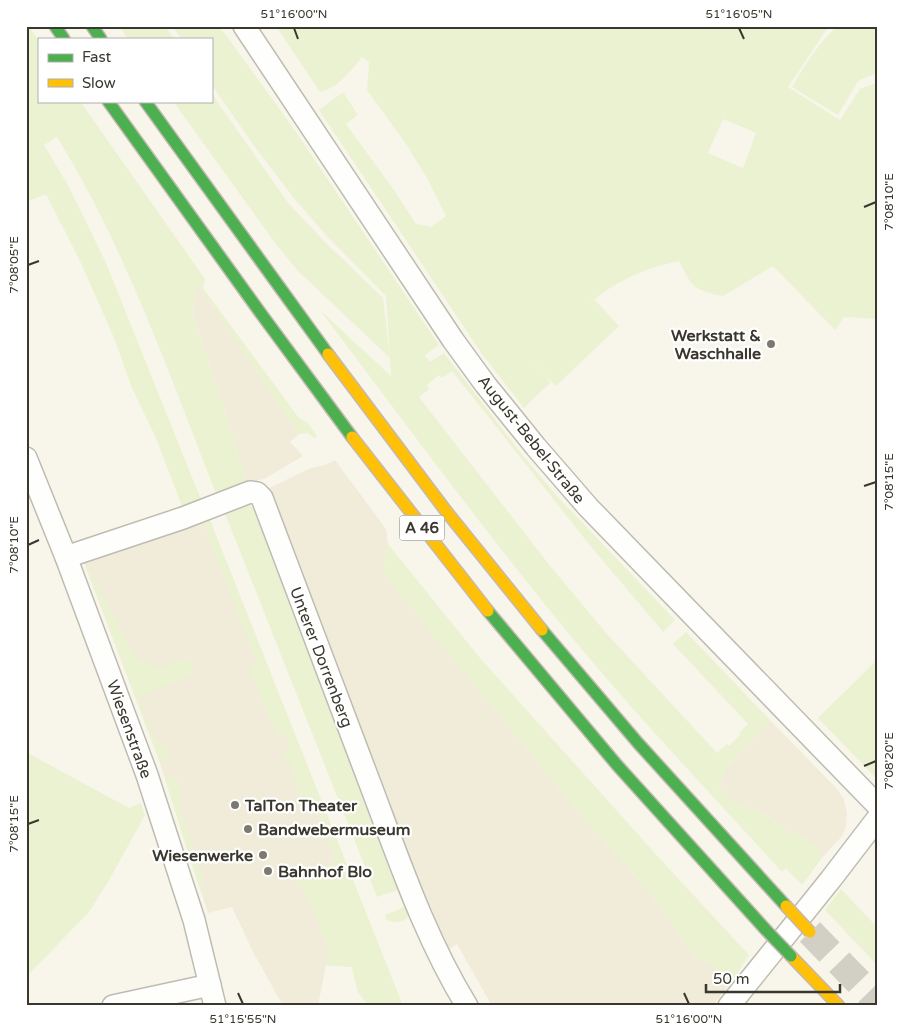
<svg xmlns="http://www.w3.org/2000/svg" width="903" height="1032" font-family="'Varela Round',sans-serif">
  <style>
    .commercial { fill: #f1ebda }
    .green { fill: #ebf2d2; fill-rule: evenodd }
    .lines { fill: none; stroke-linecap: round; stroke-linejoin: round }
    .highway-tunnel { stroke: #d2d0c5; stroke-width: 28; stroke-dasharray: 28 14; stroke-linecap: butt }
    .street-casing { stroke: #bebcb2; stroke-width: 24 }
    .fast-casing { stroke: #c6b8b3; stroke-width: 14 }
    .slow-casing { stroke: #c6b8b3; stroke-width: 14 }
    .street { stroke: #fefefc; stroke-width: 21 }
    .fast { stroke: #4caf50; stroke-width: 11 }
    .slow { stroke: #ffc107; stroke-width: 11 }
    .fast-bridge-casing { stroke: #c6b8b3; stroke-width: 14; stroke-linecap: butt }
    .slow-bridge-casing { stroke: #c6b8b3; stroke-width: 14; stroke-linecap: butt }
    .fast-bridge { stroke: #4caf50; stroke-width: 11 }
    .slow-bridge { stroke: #ffc107; stroke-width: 11 }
    .ticks { fill: none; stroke: #3a382e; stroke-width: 2 }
    .poi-dot { fill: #7c7a70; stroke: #fff; stroke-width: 2 }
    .labels { text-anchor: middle; stroke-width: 4.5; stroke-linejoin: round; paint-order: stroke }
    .shield { fill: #fff; stroke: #75746d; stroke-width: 1 }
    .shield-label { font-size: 15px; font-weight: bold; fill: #3a382e }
    .poi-label { font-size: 16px; font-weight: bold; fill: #3a382e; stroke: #fff; text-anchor: start }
    .street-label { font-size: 16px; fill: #3a382e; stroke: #fff }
    .neatline { fill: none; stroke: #3a382e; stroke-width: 2 }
    .ticks-label { font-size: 12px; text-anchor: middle; fill: #3a382e }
  </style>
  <rect width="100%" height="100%" fill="#f8f6eb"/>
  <!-- commercial -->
  <g class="commercial">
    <path d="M197,283L299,434L290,442L303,456L266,478L248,484L192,311Z"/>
    <path d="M335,460L386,529L388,544L383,571L565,796L652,895L694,955L720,972L734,978L713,1006H492L457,944L448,950L345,695L269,488L311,468L325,465Z"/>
    <path d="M209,518L401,1001L369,1006L358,992L352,967L326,965L318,1006H283L253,952L232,907L208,913L159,760L83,560Z"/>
    <path d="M770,720L838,790L844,800L847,813L846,825L843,835L822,858L818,850L802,836L791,834L770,817L730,800L719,787L726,768Z"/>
  </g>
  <!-- green -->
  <g class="green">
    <path d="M26,26H29L39,41V101H80L205,279L203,288L299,418L308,423L317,436L314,438L308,433L299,434L197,284L192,311L248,484L217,496C169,374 126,249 57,137L44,145L68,185L106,263L202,502L183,509L156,438L132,388L114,338L81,263L46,194L26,202Z"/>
    <path d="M119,26H165L174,39H128Z"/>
    <path d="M173,26H218L226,35L296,132L439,345L425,355L430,362L444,353L524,457L557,496L675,620L663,632L588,543L452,371L442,378L439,375L427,385L429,389L419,397L547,562L607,634L717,753L727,744L729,746L740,735L739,733L748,724L673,644L686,632L770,720L726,768L719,787L730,800L770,817L791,834L802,836L818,850L822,858L802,885L786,868L782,872C733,818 683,765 634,710C522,583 422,446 320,310L391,376L386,296L325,234L293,197L252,143L211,84V39H181Z"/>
    <path d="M276,26H829L788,87L840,120L860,89L877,83V319L844,317L835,330L773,266L723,296C694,290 692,288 679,261C640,269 608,285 580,312L594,299L619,326L556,386L530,360L551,382L524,408L482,354L319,110L343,92L358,115L346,124L394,190L416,224L431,227L446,216L427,178L406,144L367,90L369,62L362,57C351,71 338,88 320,92ZM723,119L756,133L743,168L708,153Z"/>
    <path d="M837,26H877V73L858,81L838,115L792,87C804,66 819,43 837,26Z"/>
    <path d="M211,93L289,204L324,241L383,298L390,358L297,270L275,243L173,101H211Z"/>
    <path d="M245,503L256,509L412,911C407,922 397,924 387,920L385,915L404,907L397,890L377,897L224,511Z"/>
    <path d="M209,518L403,1006H369L358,992L352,967L326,965L329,949L303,886L295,878L336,861L311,802L302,805L290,761L287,762L283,751L290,747L285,734L277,737L249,668L257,663L202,521Z"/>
    <path d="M388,544L480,658L661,860L749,955L734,978L720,972L694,955L652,895L565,796L470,679L416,615L383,571Z"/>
    <path d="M87,569H89L135,657L161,669L188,657L195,673L139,697L154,739L167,748L170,754L167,758L159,760Z"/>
    <path d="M877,660V779L818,718Z"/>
    <path d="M26,752L129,808L141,803L145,815L109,880L89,912L26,977Z"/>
    <path d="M173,777L178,779C182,788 181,795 179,804L203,878L201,893L165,779Z"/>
    <path d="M841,889L877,927V965L825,910Z"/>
  </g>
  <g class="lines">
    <!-- highway-tunnel -->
    <path class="highway-tunnel" d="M810,932L877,1001"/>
    <defs>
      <g id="street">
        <path d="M244,26L453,340L485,384L536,447L588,507L877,805"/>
        <path d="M26,458L66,557L147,775L194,920L215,1006"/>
        <path d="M66,557L183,518L250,492L257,493L262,498C297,592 333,686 369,781C398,857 424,936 467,1006"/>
        <path d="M113,1006L210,985"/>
        <path d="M729,1006L831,879L877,819"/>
      </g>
      <g id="fast">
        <path d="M55,26L64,39"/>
        <path d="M92,26L101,39"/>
        <path d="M108,101L262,315L352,437"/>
        <path d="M145,101L328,354"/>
        <path d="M488,611L617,765L766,930"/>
        <path d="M542,630L638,743L786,906"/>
      </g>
      <g id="slow">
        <path d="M328,354L446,511L542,630"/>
        <path d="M352,437L488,611"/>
        <path d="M791,956L839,1006"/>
      </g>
    </defs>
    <!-- street casing -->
    <use href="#street" class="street-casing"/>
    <!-- fast casing -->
    <use href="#fast" class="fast-casing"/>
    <!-- slow casing -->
    <use href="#slow" class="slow-casing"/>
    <!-- street -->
    <use href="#street" class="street"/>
    <!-- fast -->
    <use href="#fast" class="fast"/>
    <!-- slow -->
    <use href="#slow" class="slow"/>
    <defs>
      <path id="fast-bridge" d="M766,930L791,956"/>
      <path id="slow-bridge" d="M786,906L810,932"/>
    </defs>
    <!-- fast-bridge casing -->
    <use href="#fast-bridge" class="fast-bridge-casing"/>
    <!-- slow-bridge casing -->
    <use href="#slow-bridge" class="slow-bridge-casing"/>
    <!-- fast-bridge -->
    <use href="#fast-bridge" class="fast-bridge"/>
    <!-- slow-bridge -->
    <use href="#slow-bridge" class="slow-bridge"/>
  </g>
  <!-- ticks -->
  <path class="ticks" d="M294,28L298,39M739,28L744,39M864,207L876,202M28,265L39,261M864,486L876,482M28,545L39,540M864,766L876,761M28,824L39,820M238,993L243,1004M684,993L689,1004"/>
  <!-- markers -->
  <g class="poi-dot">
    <circle cx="771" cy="344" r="5"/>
    <circle cx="235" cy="805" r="5"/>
    <circle cx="248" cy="829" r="5"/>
    <circle cx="263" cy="855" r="5"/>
    <circle cx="268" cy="871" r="5"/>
  </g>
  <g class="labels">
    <!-- shield labels -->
    <rect class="shield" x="399.5" y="515.5" width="45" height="25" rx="4"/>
    <g class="shield-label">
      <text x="422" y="533">A 46</text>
    </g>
    <!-- poi labels -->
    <g class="poi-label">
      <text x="761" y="341" text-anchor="end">Werkstatt &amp;<tspan x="761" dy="18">Waschhalle</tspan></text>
      <text x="245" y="811">TalTon Theater</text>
      <text x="258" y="835">Bandwebermuseum</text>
      <text x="253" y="861" text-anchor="end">Wiesenwerke</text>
      <text x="278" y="877">Bahnhof Blo</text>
    </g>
    <!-- street labels -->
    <g class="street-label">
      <text transform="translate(532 439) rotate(51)" y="6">August-Bebel-Straße</text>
      <text transform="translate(322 657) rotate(69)" y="6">Unterer Dorrenberg</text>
      <text transform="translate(130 729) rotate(70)" y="6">Wiesenstraße</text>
    </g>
  </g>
  <!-- border -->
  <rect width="903" height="1032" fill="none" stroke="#ffffff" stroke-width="55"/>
  <!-- legend -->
  <rect x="38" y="38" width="175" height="65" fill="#ffffff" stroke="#b0afab"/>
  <rect x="48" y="54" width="25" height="8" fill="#4caf50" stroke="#b0afab"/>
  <text x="82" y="62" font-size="15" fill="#3a382e">Fast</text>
  <rect x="48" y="79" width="25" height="8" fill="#ffc107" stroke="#b0afab"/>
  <text x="82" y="88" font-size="15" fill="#3a382e">Slow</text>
  <!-- scale -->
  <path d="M706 984v8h134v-8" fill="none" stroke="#3a382e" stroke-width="2.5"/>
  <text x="713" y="984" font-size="15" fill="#3a382e" stroke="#ffffff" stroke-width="4" paint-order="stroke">50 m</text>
  <rect x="28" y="28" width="848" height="976" class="neatline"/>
  <g class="ticks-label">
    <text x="294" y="18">51°16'00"N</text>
    <text x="739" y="18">51°16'05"N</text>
    <text transform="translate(889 202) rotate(-90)" y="4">7°08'10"E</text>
    <text transform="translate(14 265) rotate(-90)" y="4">7°08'05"E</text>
    <text transform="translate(889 482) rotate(-90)" y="4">7°08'15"E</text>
    <text transform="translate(14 545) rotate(-90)" y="4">7°08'10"E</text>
    <text transform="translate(889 761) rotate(-90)" y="4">7°08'20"E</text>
    <text transform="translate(14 824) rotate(-90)" y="4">7°08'15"E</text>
    <text x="243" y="1023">51°15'55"N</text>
    <text x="689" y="1023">51°16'00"N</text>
  </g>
</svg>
